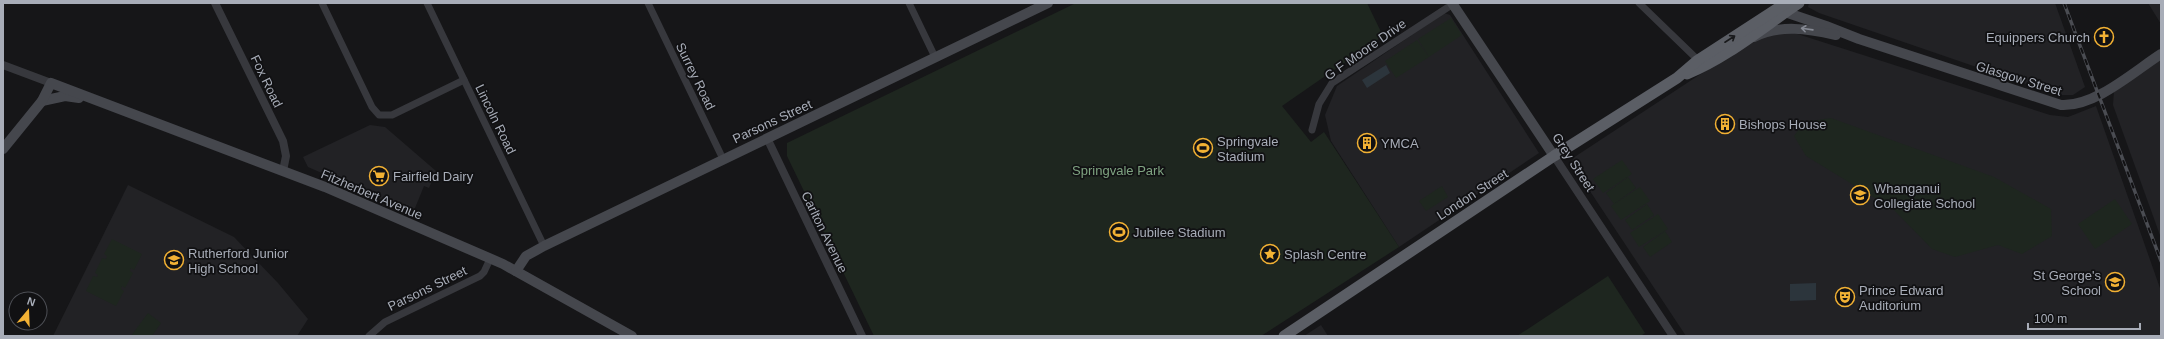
<svg xmlns="http://www.w3.org/2000/svg" width="2164" height="339" font-family="Arial,sans-serif">
  <style>
    .built { fill: #222225 }
    .green { fill: #1e261f }
    .water { fill: #2c353c }
    .lines { fill: none; stroke-linecap: round; stroke-linejoin: round }
    .minor { stroke: #37383d; stroke-width: 7 }
    .tertiary { stroke: #37383d; stroke-width: 8 }
    .secondary { stroke: #45474d; stroke-width: 10 }
    .trunk { stroke: #5b5e65; stroke-width: 11 }
    .rail-casing { stroke: #4a4c52; stroke-width: 3.5 }
    .rail { stroke: #111113; stroke-width: 2; stroke-dasharray: 6; stroke-linecap: butt }
    .oneway { stroke: #858993 }
    .oneway2 { stroke: #18191b }
    .labels { text-anchor: middle; stroke-width: 3.5; stroke-linejoin: round; paint-order: stroke }
    .poi-label { font-size: 13px; fill: #a8adb8; stroke: #111113; text-anchor: start }
    .street-label { font-size: 13px; fill: #a8adb8; stroke: #111113 }
    .park-label { font-size: 13px; fill: #7fa381; stroke: #111113 }
  </style>
  <rect width="100%" height="100%" fill="#161618"/>
  <!-- built -->
  <g class="built">
    <path d="M1809,3H2055L2085,87L2073,95H2058L1819,13L1808,7Z"/>
    <path d="M2148,3H2161V24Z"/>
    <path d="M1444,13L1450,15L1539,153L1399,247L1331,141L1325,115L1337,86Z"/>
    <path d="M1785,30L2050,115L2068,117L2096,106L2161,291V336H1686L1572,164L1573,158L1760,35Z"/>
    <path d="M2161,59V238L2113,105L2114,91Z"/>
    <path d="M370,125L385,127L436,171L429,188L424,186L413,213L308,167L303,157Z"/>
    <path d="M128,185L234,237L278,283L308,319L297,336H53Z"/>
    <path d="M1321,325L1328,336H1304Z"/>
  </g>
  <!-- green -->
  <g class="green">
    <path d="M1076,3H1367L1383,36L1282,106L1311,142L1324,132L1399,247L1261,336H874L787,156V143Z"/>
    <path d="M1451,18L1462,35L1429,57L1418,39Z"/>
    <path d="M1417,40L1429,57L1396,78L1385,61Z"/>
    <path d="M1831,118L1994,177L2051,209L2052,236L2022,254L1998,245L1955,257L1932,249L1893,209L1806,156L1794,136L1804,122Z"/>
    <path d="M1622,160L1632,174L1603,193L1593,179Z"/>
    <path d="M1628,177L1636,188L1614,204L1606,193Z"/>
    <path d="M1442,186L1448,197L1426,211L1419,201Z"/>
    <path d="M1640,187L1650,201L1621,220L1611,206Z"/>
    <path d="M2115,199L2132,224L2095,249L2078,224Z"/>
    <path d="M1647,204L1654,215L1632,230L1625,220Z"/>
    <path d="M1658,214L1668,229L1639,247L1630,233Z"/>
    <path d="M1665,231L1672,242L1650,257L1643,247Z"/>
    <path d="M112,239L142,254L134,270L131,268L130,271L133,273L125,288L122,286L121,289L124,291L116,306L86,291L93,276L97,277L98,275L95,273L102,258L106,259L107,256L104,254Z"/>
    <path d="M1608,276L1645,333L1641,336H1517Z"/>
    <path d="M148,313L161,323L152,336H131Z"/>
  </g>
  <!-- water -->
  <g class="water">
    <path d="M1386,65L1390,73L1367,88L1362,80Z"/>
    <path d="M1816,283V300L1790,301V284Z"/>
  </g>
  <g class="lines">
    <!-- minor -->
    <g class="minor">
      <path d="M322,3L372,107L379,115H392L464,80"/>
      <path d="M427,3L544,246"/>
      <path d="M648,3L723,159"/>
      <path d="M909,3L935,57"/>
      <path d="M1639,3L1698,60"/>
      <path d="M1312,130L1319,104L1332,83L1453,4"/>
      <path d="M369,336L385,322L480,276L484,272L490,259"/>
    </g>
    <!-- tertiary -->
    <g class="tertiary">
      <path d="M215,3L283,141L286,156L283,171"/>
      <path d="M3,65L51,83"/>
      <path d="M767,138L862,336"/>
      <path d="M1554,156L1673,336"/>
    </g>
    <!-- secondary -->
    <g class="secondary">
      <path d="M1452,3L1554,156"/>
      <path d="M1779,10L1826,26L1859,39L2061,105C2095,107 2133,72 2161,54"/>
      <path d="M1754,37C1781,24 1808,29 1836,35"/>
      <path d="M42,101L65,96L79,98"/>
      <path d="M3,149L42,101L51,83L325,187L503,264L632,336"/>
      <path d="M516,271L526,256L544,246L1048,3"/>
    </g>
    <!-- trunk -->
    <g class="trunk">
      <path d="M1687,74C1728,57 1762,28 1799,3"/>
      <path d="M1284,336L1554,156L1677,78L1698,60L1786,3"/>
    </g>
    <defs>
      <path id="rail" d="M2064,3L2161,261"/>
    </defs>
    <!-- rail casing -->
    <use href="#rail" class="rail-casing"/>
    <!-- rail -->
    <use href="#rail" class="rail"/>
  </g>
  <!-- one-way arrows -->
  <defs><path id="oneway-shaft" d="M-6 0H5M1.5-3L5.5 0L1.5 3" fill="none" stroke-width="1.6" stroke-linecap="round" stroke-linejoin="round"/></defs>
  <use class="oneway" href="#oneway-shaft" transform="translate(1807 29) rotate(-172)"/>
  <use class="oneway2" href="#oneway-shaft" transform="translate(1730 39) rotate(-33)"/>
  <!-- icons -->
  <defs>
    <symbol id="church-ring" viewBox="-11 -11 22 22"><circle r="9.5" fill="#111113" stroke="#f2b134" stroke-width="1.5"/><path d="M-1.2-6h2.4v3.5h3.3v2.4h-3.3V6h-2.4V-.1h-3.3v-2.4h3.3Z" fill="#f2b134"/></symbol>
    <symbol id="building-ring" viewBox="-11 -11 22 22"><circle r="9.5" fill="#111113" stroke="#f2b134" stroke-width="1.5"/><path d="M-4-6H4V6H1V3H-1V6H-4ZM-2.5-4.3h1.7v1.8h-1.7ZM.8-4.3h1.7v1.8H.8ZM-2.5-1h1.7V.8h-1.7ZM.8-1h1.7V.8H.8Z" fill="#f2b134"/></symbol>
    <symbol id="stadium-ring" viewBox="-11 -11 22 22"><circle r="9.5" fill="#111113" stroke="#f2b134" stroke-width="1.5"/><path d="M0-5a6.5 5 0 1 0 0 10a6.5 5 0 1 0 0-10ZM-3.5-1.8h7v3.6h-7Z" fill="#f2b134"/></symbol>
    <symbol id="supermarket-ring" viewBox="-11 -11 22 22"><circle r="9.5" fill="#111113" stroke="#f2b134" stroke-width="1.5"/><path d="M-6-5.5h2.5l.6 2H6L4.5 2H-2.5L-4.4-4H-6ZM-1.5 3.2a1.3 1.3 0 1 0 .1 0ZM3 3.2a1.3 1.3 0 1 0 .1 0Z" fill="#f2b134"/></symbol>
    <symbol id="school-ring" viewBox="-11 -11 22 22"><circle r="9.5" fill="#111113" stroke="#f2b134" stroke-width="1.5"/><path d="M0-5L7-2L0 1L-7-2ZM-4 1L0 2.5L4 1V4Q0 6-4 4Z" fill="#f2b134"/></symbol>
    <symbol id="sight-ring" viewBox="-11 -11 22 22"><circle r="9.5" fill="#111113" stroke="#f2b134" stroke-width="1.5"/><path d="M0-6L1.8-2.2L6-1.7L2.9 1.2L3.7 5.4L0 3.3L-3.7 5.4L-2.9 1.2L-6-1.7L-1.8-2.2Z" fill="#f2b134"/></symbol>
    <symbol id="theatre-ring" viewBox="-11 -11 22 22"><circle r="9.5" fill="#111113" stroke="#f2b134" stroke-width="1.5"/><path d="M-5-5.5Q0-4 5-5.5V0Q5 5 0 6Q-5 5-5 0ZM-3.3-2.5H-1v1.5H-3.3ZM1-2.5H3.3v1.5H1ZM-2.8 1Q0 5.5 2.8 1Z" fill="#f2b134"/></symbol>
  </defs>
  <g fill-rule="evenodd">
    <use href="#church-ring" x="2093" y="26" width="22" height="22"/>
    <use href="#building-ring" x="1714" y="113" width="22" height="22"/>
    <use href="#building-ring" x="1356" y="132" width="22" height="22"/>
    <use href="#stadium-ring" x="1192" y="137" width="22" height="22"/>
    <use href="#supermarket-ring" x="368" y="165" width="22" height="22"/>
    <use href="#school-ring" x="1849" y="184" width="22" height="22"/>
    <use href="#stadium-ring" x="1108" y="221" width="22" height="22"/>
    <use href="#sight-ring" x="1259" y="243" width="22" height="22"/>
    <use href="#school-ring" x="163" y="249" width="22" height="22"/>
    <use href="#school-ring" x="2104" y="271" width="22" height="22"/>
    <use href="#theatre-ring" x="1834" y="286" width="22" height="22"/>
  </g>
  <g class="labels">
    <!-- poi labels -->
    <g class="poi-label">
      <text x="2090" y="42" text-anchor="end">Equippers Church</text>
      <text x="1739" y="129">Bishops House</text>
      <text x="1217" y="146">Springvale<tspan x="1217" dy="15">Stadium</tspan></text>
      <text x="1381" y="148">YMCA</text>
      <text x="393" y="181">Fairfield Dairy</text>
      <text x="1874" y="193">Whanganui<tspan x="1874" dy="15">Collegiate School</tspan></text>
      <text x="1133" y="237">Jubilee Stadium</text>
      <text x="188" y="258">Rutherford Junior<tspan x="188" dy="15">High School</tspan></text>
      <text x="1284" y="259">Splash Centre</text>
      <text x="2101" y="280" text-anchor="end">St George's<tspan x="2101" dy="15">School</tspan></text>
      <text x="1859" y="295">Prince Edward<tspan x="1859" dy="15">Auditorium</tspan></text>
    </g>
    <!-- street labels -->
    <g class="street-label">
      <text transform="translate(1365 49) rotate(-35)" y="5">G F Moore Drive</text>
      <text transform="translate(696 76) rotate(64)" y="5">Surrey Road</text>
      <text transform="translate(2019 78) rotate(17)" y="5">Glasgow Street</text>
      <text transform="translate(267 81) rotate(64)" y="5">Fox Road</text>
      <text transform="translate(496 119) rotate(64)" y="5">Lincoln Road</text>
      <text transform="translate(772 121) rotate(-25)" y="5">Parsons Street</text>
      <text transform="translate(1574 162) rotate(57)" y="5">Grey Street</text>
      <text transform="translate(372 194) rotate(23)" y="5">Fitzherbert Avenue</text>
      <text transform="translate(1472 194) rotate(-33)" y="5">London Street</text>
      <text transform="translate(825 232) rotate(64)" y="5">Carlton Avenue</text>
      <text transform="translate(427 288) rotate(-26)" y="5">Parsons Street</text>
    </g>
    <!-- park labels -->
    <g class="park-label">
      <text x="1118" y="175">Springvale Park</text>
    </g>
  </g>
  <!-- border -->
  <rect width="2164" height="339" fill="none" stroke="#a8adb8" stroke-width="8"/>
  <!-- north arrow -->
  <g transform="translate(28 311) rotate(19)"><circle r="19" fill="#111113" stroke="#4d4f55"/>
  <path d="M0-3L7 15L0 10L-7 15Z" fill="#f2b134"/>
  <text y="-6" font-size="11" font-weight="bold" text-anchor="middle" fill="#a8adb8">N</text>
  </g>
  <!-- scale -->
  <path d="M2028 323v6h112v-6" fill="none" stroke="#a8adb8" stroke-width="2"/>
  <text x="2034" y="323" font-size="12" fill="#a8adb8" stroke="#111113" stroke-width="3" paint-order="stroke">100 m</text>
</svg>
